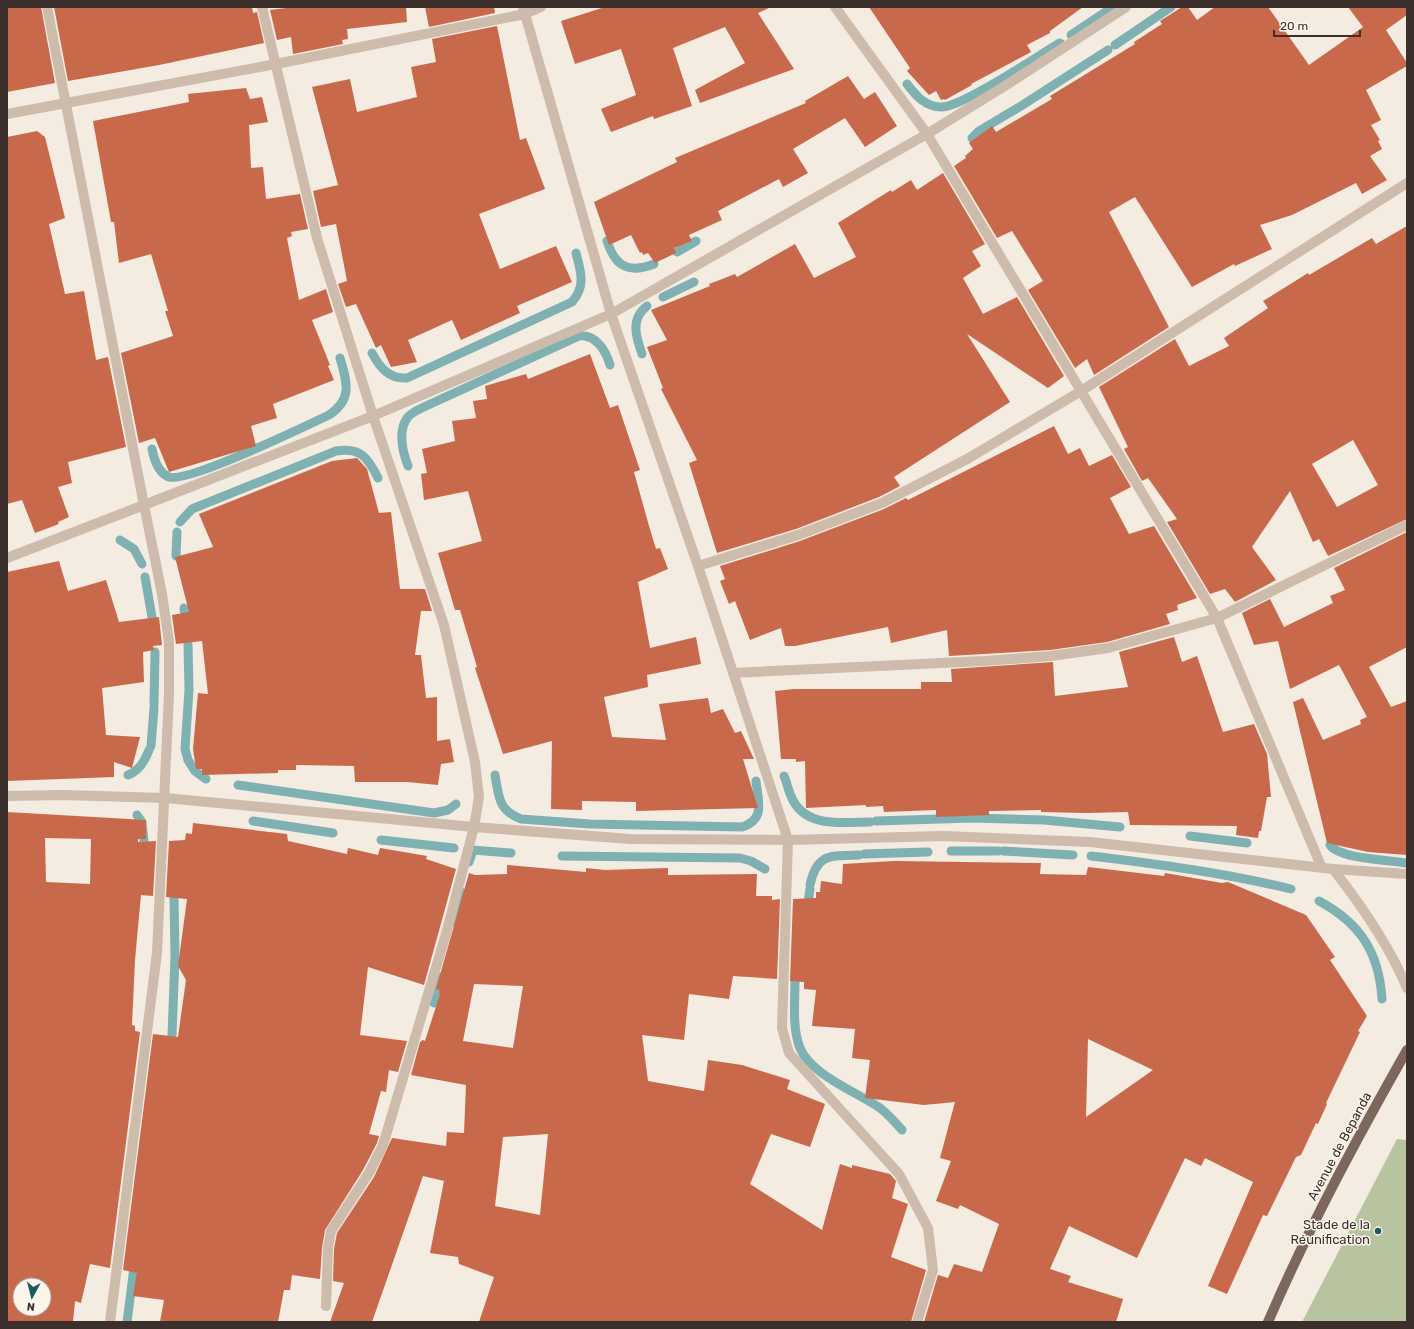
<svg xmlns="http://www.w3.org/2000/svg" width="1414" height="1329" font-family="Rubik,sans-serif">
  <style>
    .green { fill: #b8c4a0 }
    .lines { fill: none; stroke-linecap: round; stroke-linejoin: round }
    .stream { stroke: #7fb0b2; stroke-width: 9 }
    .building { fill: #c8694b; fill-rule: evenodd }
    .minor { stroke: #cdbbac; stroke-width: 10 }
    .major { stroke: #7d675c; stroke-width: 10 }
    .poi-dot { fill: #1f5a5e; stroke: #fbf5ee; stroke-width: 1.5 }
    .labels { text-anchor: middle; stroke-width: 3; stroke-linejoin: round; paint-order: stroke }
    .street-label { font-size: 13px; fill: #3b302b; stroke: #fbf5ee }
    .poi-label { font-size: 13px; fill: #3b302b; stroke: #fbf5ee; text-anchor: end }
  </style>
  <rect width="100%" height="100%" fill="#f4ebe1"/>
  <!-- green -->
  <path class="green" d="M1397,1139L1407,1140V1322H1302Z"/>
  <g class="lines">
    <!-- stream -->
    <g class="stream">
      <path d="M1071,35L1113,7"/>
      <path d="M1115,45L1171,7"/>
      <path d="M907,84C916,96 926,107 941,107C961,108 1039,55 1060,43"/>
      <path d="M972,138L979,131L1021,106L1108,50"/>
      <path d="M607,241C615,266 628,274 654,264"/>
      <path d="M677,252L696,241"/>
      <path d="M663,297L694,282"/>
      <path d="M372,353C380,368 389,379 407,378L572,302C586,286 581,272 576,253"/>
      <path d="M642,354C636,337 630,319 647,306"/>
      <path d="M152,449C154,459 158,473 169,477C189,483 305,426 329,415C353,399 347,382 340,358"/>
      <path d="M408,466C403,453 397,430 408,417C412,412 420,409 426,406L579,336C596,334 606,351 610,365"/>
      <path d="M180,522L192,509L336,451C361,447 368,458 378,478"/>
      <path d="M120,540L134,549L142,564"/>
      <path d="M176,556L177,532"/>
      <path d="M145,577L152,617"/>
      <path d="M184,608L186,625"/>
      <path d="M188,644L189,690L185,749L188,760L195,771L206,779"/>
      <path d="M154,704L155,652"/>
      <path d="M151,746L154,708"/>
      <path d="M128,775C139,771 145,761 149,750"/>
      <path d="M495,775C499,797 498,810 521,819L590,824L742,827C766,819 758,801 756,781"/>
      <path d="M784,776C787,782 788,790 791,796C804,829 843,822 870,822"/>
      <path d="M238,785L434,813L448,810L456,804"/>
      <path d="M137,815L142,822L144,841"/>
      <path d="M253,821L333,833"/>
      <path d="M876,821L972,818L1044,820L1120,827"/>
      <path d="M1190,836L1247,843"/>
      <path d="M381,840L454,848"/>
      <path d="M1330,845C1339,859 1391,860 1407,863"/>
      <path d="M951,851H998"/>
      <path d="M1003,851L1073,855"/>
      <path d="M864,854L928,852"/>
      <path d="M562,856L740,858L751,861L765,869"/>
      <path d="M1091,856C1158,864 1225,873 1291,889"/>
      <path d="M469,862L473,850L511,853"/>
      <path d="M810,885C817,853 830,856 859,855"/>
      <path d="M1319,901C1360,923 1379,952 1382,999"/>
      <path d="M807,910L810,889"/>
      <path d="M456,923L461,892"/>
      <path d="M795,981C795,1002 792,1028 800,1048C811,1075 857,1092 880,1108C889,1115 895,1122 902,1130"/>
      <path d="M434,1003L441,977"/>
      <path d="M172,1035L175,956L174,898"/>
      <path d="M127,1322L135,1260"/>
    </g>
  </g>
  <!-- building -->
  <g class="building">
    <path d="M7,7H41L55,83L7,92Z"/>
    <path d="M54,7H252L253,13L257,12L264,43L159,65L68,81Z"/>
    <path d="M294,7H406L407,22L347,29L348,39L342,40L343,44L293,54L291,37L277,40L270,10Z"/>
    <path d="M425,7H494L495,13L429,27Z"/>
    <path d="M605,7H771L758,13L794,69L700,103L695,90L745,63L725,27L673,48L692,106L654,119L653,116L611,132L601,109L636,95L621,49L575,64L561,21Z"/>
    <path d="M869,7H1083L1050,31V33L1027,45L1031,52L971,84L972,85L945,100L944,99L941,100L936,91L929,95L907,71L910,68Z"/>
    <path d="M1182,7H1188L1197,20L1215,7H1268L1309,65L1363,27L1348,7H1407V15L1386,30L1407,63V66L1366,90L1381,120L1371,125L1380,140L1378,141L1382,149L1370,156L1387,180L1362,194L1356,183L1292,215L1260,225L1272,249L1235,266L1234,264L1192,287L1135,197L1109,212L1169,327L1094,375L1087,359L1075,368L1028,290L1043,281L1012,231L997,238L954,166L966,158L965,156L973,149L969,143L992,126L996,132L1052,99L1050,96L1135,44L1134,42L1162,24L1160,21Z"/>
    <path d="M497,26L520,140L526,138L545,189L479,214L500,269L556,246L572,282L517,306L520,313L461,340L452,320L408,340L417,362L391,367L381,345L376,348L356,304L346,307L338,284L347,281L336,224L321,227L313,191L338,185L312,87L350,79L357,112L417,97L411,67L436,62L432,39Z"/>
    <path d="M848,76L864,99L875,92L897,126L865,147L845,118L793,149L808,173L783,187L779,179L718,211L722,220L689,235L692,241L674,248L676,253L655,263L648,253L643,255L642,252L640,253L631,235L609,245L594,202L677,162L675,158L806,103L805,101Z"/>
    <path d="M246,88L250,99L262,97L268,122L249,125L251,168L263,167L266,199L300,194L308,229L291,232L292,236L287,238L299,300L326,289L333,312L312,320L330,365L328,366L334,380L273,404L277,418L251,426L256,446L169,472L155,438L139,443L121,353L173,336L165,311H168L151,254L119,263L114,222H111L93,121L189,102L188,94Z"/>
    <path d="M37,131L45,137L65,218L49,224L65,294L84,291L96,360L108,357L126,447L68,462L72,483L58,487L69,517L58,522L59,524L35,533L22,500L7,504V137Z"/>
    <path d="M943,173L985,244L972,251L981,266L963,278L983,314L1017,297L1064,376L1048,388L967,334L1010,402L894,477L900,486L879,497L796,529L717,553L689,463L697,460L661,389L663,388L647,347L667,340L651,310L710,286L709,284L735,274L737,277L795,244L814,278L856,257L838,223L891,190L892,192L911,180L917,190Z"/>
    <path d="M1407,226V519L1328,556L1319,539L1313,542L1290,491L1252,547L1276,580L1235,602L1225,589L1210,594L1167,522L1177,519L1148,478L1142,481L1124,449L1128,447L1099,387L1175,339L1189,366L1229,346L1224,338L1268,308L1263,301L1308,273L1309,275L1372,238L1376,244ZM1353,440L1378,485L1337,507L1312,464Z"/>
    <path d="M590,354L610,408L618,405L640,470L634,472L649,526L656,549L660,548L668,569L638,582L650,648L696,637L701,664L647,675L648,687L604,697L612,737L666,740L659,704L708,698L711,713L723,709L735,733L741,731L754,759H743L758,808L636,811V802L582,801V810L551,809L552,741L503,754L475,668L477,667L460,610H455L438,553L482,541L468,491L424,500L421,474L427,473L422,449L455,441L452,421L476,418L473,401L487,399L485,386L526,374L528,379Z"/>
    <path d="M1054,426L1068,454L1080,448L1089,466L1112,455L1131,487L1110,498L1129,534L1154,526L1197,598L1177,605L1178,610L1166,614L1170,624L1107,642L1050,650L949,656L947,630L891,643L888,627L795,646H785L781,628L750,640L735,601L729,604L720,581L725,579L720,566L800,541L884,509L906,498L908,500Z"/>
    <path d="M357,458L367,469L379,513L391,512L400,589H425L432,611H421L415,655H421L426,698L437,697V741L450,739L454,762L441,764L438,785L407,782H355L354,766L296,765V770H278V773L202,775V769H196L193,749L198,693L208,694L202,641L176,644L172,615L189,612L175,557L213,547L199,514L332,461Z"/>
    <path d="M1407,532V647L1369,667L1391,707L1407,701V855L1368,852L1327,843L1293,702L1303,698L1323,740L1361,724L1360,720L1367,717L1339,665L1290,689L1278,641L1254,645L1242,613L1270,599L1284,627L1333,603L1330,596L1345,590L1334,568Z"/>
    <path d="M59,561L68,591L106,580L119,622L159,617L162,645L153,646L154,650L143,652L144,682L102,688L106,735L140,737L132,768L114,762V777L7,781V572Z"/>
    <path d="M1174,637L1182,662L1197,656L1223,732L1254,724L1267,754L1271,797H1267L1261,831H1259L1258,838L1236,835L1237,826L1130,825L1128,812L1086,813L1041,812V810L989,811V815L936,817V810L884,812L883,806L866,807V805L806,808L805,761L796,762V759H781L775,691L794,689H921V682H952L951,669L1053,662L1055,696L1128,687L1119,652Z"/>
    <path d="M7,812L146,820V839H138V842L156,841L153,896L141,895L135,960L132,1025L135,1026V1031L140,1032L110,1268L90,1264L81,1303L75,1301L73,1322H7ZM45,838L91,839L90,884L46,882ZM20,1285H44V1309H20Z"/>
    <path d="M193,823L287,834L288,841L347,854L348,848L378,855L380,848L427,856L426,859L456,869L424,985L368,967L360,1035L407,1041L398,1072L389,1070L386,1092L381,1091L369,1134L379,1136L377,1143L363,1170L325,1230L322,1248L320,1279L292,1275L290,1290H284L278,1322H160L164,1300L133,1296L137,1273L123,1270L153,1034L178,1037L186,980L178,966L187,899L166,897L169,841L185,840L186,833L192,834Z"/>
    <path d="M894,861L1041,863L1040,874L1086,875L1088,867L1164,876L1165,873L1222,883L1228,882L1306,915L1335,957L1330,960L1367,1016L1358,1031L1360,1032L1326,1103L1327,1104L1318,1124L1316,1123L1301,1155L1296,1157L1267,1216L1263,1215L1227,1294L1208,1286L1253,1182L1205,1158L1201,1166L1185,1158L1137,1258L1069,1226L1050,1269L1071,1276L1068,1282L1123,1299L1116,1322H924L938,1275L948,1278L954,1264L982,1272L999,1224L960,1205L958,1209L936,1201L951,1161L940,1158L955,1102L924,1105L865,1098L870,1060L852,1058L855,1029L812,1026L816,990L804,989V982L790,981L793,899L816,898V892H820L821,881L842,884L843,864ZM1088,1039L1153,1070L1086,1117Z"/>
    <path d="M507,865L586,872V868L605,870L668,868V875L757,874L756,896H772V900L780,899L777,979L733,976L729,999L689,994L684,1040L642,1035L648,1081L704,1091L708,1060L742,1065L790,1080L787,1089L825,1104L810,1147L771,1134L750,1184L822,1230L840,1164L852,1168V1165L890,1174L896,1181L892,1198L908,1204L891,1257L926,1270L911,1322H479L494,1277L459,1264L458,1257L430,1253L444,1181L423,1176L372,1322H330L344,1283L333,1281L334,1249L337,1233L374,1177L392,1138L446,1146L447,1132L464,1133L466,1085L411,1075L420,1042L423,1040L425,1041L440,994L439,993L440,990L436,989L469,873L475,875L507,874ZM474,984L523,986L513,1048L463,1041ZM548,1134L540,1215L495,1206L503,1137Z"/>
  </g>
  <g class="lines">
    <!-- minor -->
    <g class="minor">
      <path d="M262,7L317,238L373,416L444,625L475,762L479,797L474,827L446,934L383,1145L369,1173L331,1231L328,1248L326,1306"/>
      <path d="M523,7L611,314L698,566L788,840L782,1028L789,1053L899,1174L928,1228L933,1270L917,1322"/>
      <path d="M835,7L927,134L1217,618L1321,866"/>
      <path d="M7,114L276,64L525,14L541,7"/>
      <path d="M7,558L144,505L47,7"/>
      <path d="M698,566L798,535L882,503L969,458L1081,391L1407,183"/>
      <path d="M733,673L984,661L1051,656L1108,648L1217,618L1407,525"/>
      <path d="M7,796L63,795L165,798L474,827L630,839L788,840L943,836L1090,842L1333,869L1407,874"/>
      <path d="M1333,869C1362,906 1389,945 1407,988"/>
      <path d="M110,1322L157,953L169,694V642L162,594L144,505L373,416L611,314L927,134L1008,84L1126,7"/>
    </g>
    <!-- major -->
    <path class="major" d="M1268,1322C1309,1227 1356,1140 1407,1050"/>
  </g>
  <!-- markers -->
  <circle class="poi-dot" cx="1378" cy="1231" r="4"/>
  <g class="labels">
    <!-- street labels -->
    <g class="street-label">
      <text transform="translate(1339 1146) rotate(-62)" y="5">Avenue de Bepanda</text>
    </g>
    <!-- poi labels -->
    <g class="poi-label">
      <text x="1370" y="1229">Stade de la<tspan x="1370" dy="15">Réunification</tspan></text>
    </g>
  </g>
  <!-- border -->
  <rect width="1414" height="1329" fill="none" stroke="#3b302b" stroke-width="16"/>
  <!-- north arrow -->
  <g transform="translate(32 1297) rotate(187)"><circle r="19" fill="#fbf5ee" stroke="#aea6a0"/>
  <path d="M0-3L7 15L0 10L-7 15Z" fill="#1f5a5e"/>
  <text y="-6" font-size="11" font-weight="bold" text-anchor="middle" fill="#3b302b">N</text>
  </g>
  <!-- scale -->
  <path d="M1274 30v6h86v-6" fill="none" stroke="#3b302b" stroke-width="2"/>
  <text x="1280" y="30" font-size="12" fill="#3b302b" stroke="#fbf5ee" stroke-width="3" paint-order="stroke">20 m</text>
</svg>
